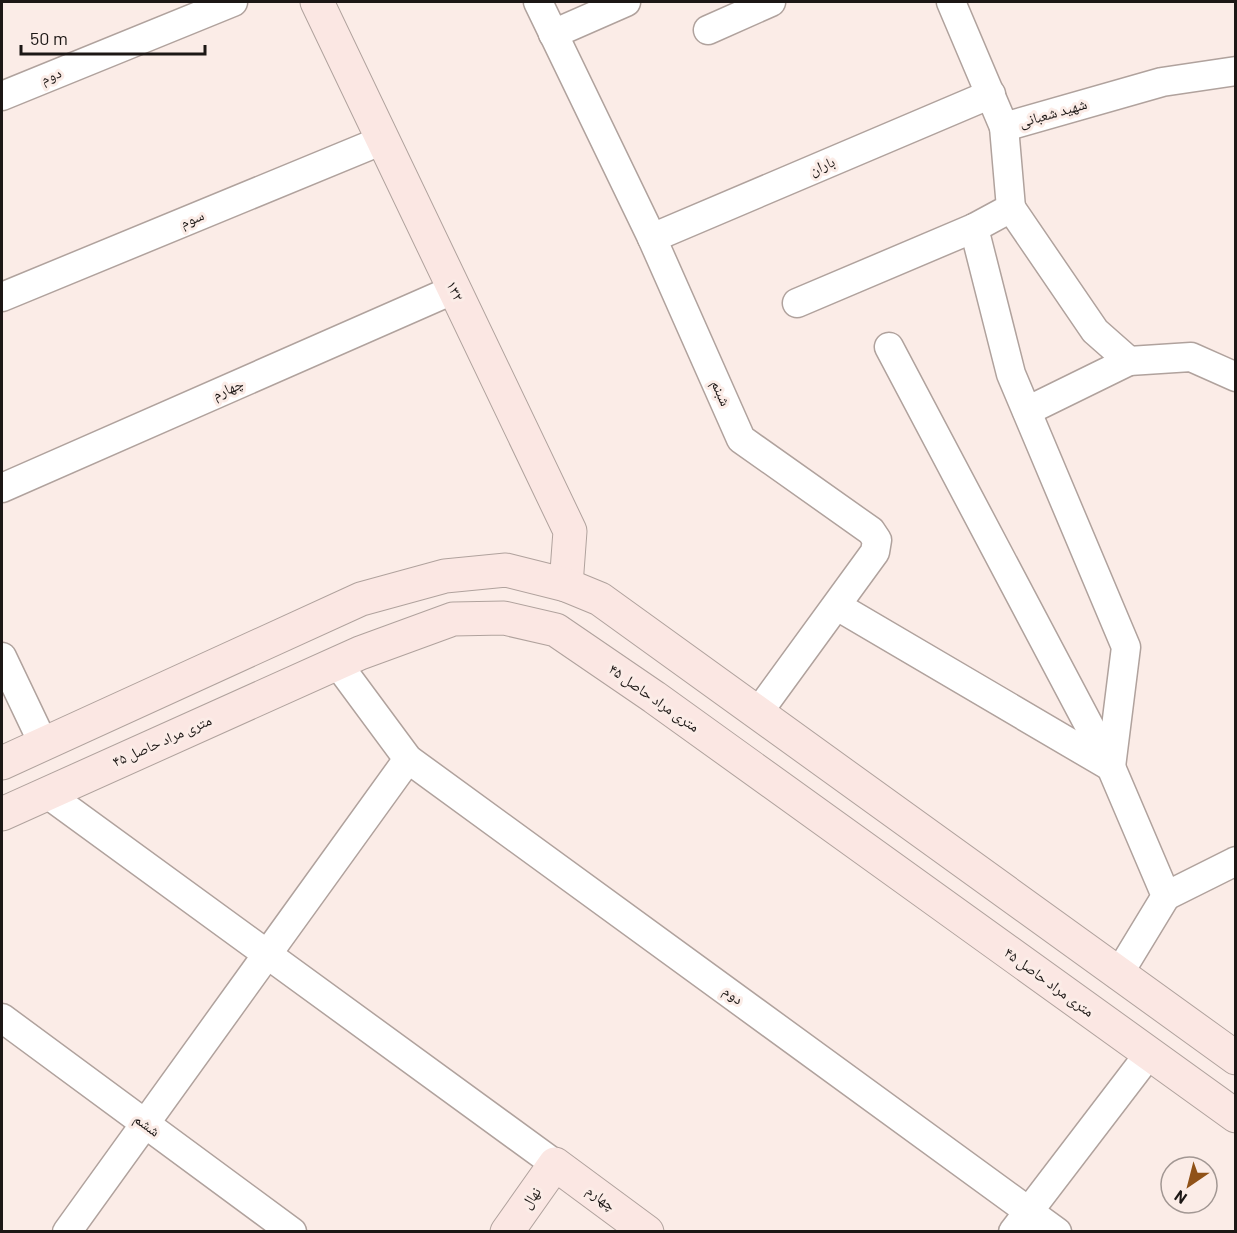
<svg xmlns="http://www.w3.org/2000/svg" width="1237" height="1233" font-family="Barlow,'Noto Naskh Arabic',sans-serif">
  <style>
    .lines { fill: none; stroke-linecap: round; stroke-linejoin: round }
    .street-casing { stroke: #b0a29d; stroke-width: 31 }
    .secondary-casing { stroke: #b0a29d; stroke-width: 35 }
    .street { stroke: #fff; stroke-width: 28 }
    .secondary { stroke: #fbe7e3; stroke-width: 33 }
    .labels { text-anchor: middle; stroke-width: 6; stroke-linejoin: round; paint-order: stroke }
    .street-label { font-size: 15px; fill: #1c1715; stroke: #fbece7 }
  </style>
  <rect width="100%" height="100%" fill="#fbece7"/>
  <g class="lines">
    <defs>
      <g id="street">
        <path d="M538,2L652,238L741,439L871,531L877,540L875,552L757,714"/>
        <path d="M951,2L1004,127L1162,82L1236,71"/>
        <path d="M708,30L771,2"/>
        <path d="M553,34L626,2"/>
        <path d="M2,96L233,2"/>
        <path d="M1004,127L1011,208L974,228L1011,374L1126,647L1111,767"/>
        <path d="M1011,208L1095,331L1129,361L1191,357L1236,377"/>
        <path d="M652,238L991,94"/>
        <path d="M2,297L383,140"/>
        <path d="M797,303L974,228"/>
        <path d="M889,347L1111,767L1166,896L1118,975"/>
        <path d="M1027,411L1129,361"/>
        <path d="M2,488L455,289"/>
        <path d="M837,606L1111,767"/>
        <path d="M2,657L43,743"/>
        <path d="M337,663L408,759L1057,1232"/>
        <path d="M46,793L555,1164"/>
        <path d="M1166,896L1236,861"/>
        <path d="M2,1018L292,1232"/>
        <path d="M67,1232L408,759"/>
        <path d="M1013,1232L1149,1054"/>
      </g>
      <g id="secondary">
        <path d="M317,2L570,531L566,585"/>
        <path d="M2,763L361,599L445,576L506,570L566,585L600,599L1236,1058"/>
        <path d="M2,814L360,653L453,619L504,618L556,630L654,697L1236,1116"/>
        <path d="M507,1232L555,1164L647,1232"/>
      </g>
    </defs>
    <!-- street casing -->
    <use href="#street" class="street-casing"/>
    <!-- secondary casing -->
    <use href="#secondary" class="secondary-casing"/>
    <!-- street -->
    <use href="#street" class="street"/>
    <!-- secondary -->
    <use href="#secondary" class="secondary"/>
  </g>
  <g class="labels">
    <!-- street labels -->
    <g class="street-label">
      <text transform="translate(51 76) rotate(-22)" y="5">دوم</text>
      <text transform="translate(1053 113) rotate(-16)" y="5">شهید شعبانی</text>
      <text transform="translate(822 166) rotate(-23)" y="5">باران</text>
      <text transform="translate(192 219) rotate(-22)" y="5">سوم</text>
      <text transform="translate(455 291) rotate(64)" y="5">۱۳۲</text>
      <text transform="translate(228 389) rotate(-24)" y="5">چهارم</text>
      <text transform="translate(721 393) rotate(66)" y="5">شبنم</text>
      <text transform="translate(654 698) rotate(35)" y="5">۴۵ متری مراد حاصل</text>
      <text transform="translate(162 741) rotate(-24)" y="5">۴۵ متری مراد حاصل</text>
      <text transform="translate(1049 982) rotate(36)" y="5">۴۵ متری مراد حاصل</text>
      <text transform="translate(733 995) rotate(36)" y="5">دوم</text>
      <text transform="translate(147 1125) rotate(36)" y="5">ششم</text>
      <text transform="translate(531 1198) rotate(-55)" y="5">نهال</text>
      <text transform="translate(601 1198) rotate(36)" y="5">چهارم</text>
    </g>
  </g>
  <!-- border -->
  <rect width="1237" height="1233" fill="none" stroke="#1c1715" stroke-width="6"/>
  <!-- north arrow -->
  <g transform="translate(1189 1185) rotate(215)"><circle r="28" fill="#fbece7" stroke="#a29793" stroke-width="1.5"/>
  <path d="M0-4.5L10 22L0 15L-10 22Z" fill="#905218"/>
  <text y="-9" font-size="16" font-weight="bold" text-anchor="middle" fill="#1c1715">N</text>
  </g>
  <!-- scale -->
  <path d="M21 45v9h184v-9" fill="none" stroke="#1c1715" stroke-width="3"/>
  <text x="30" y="45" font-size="18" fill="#1c1715" stroke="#fbece7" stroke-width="4.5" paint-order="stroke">50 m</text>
</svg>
